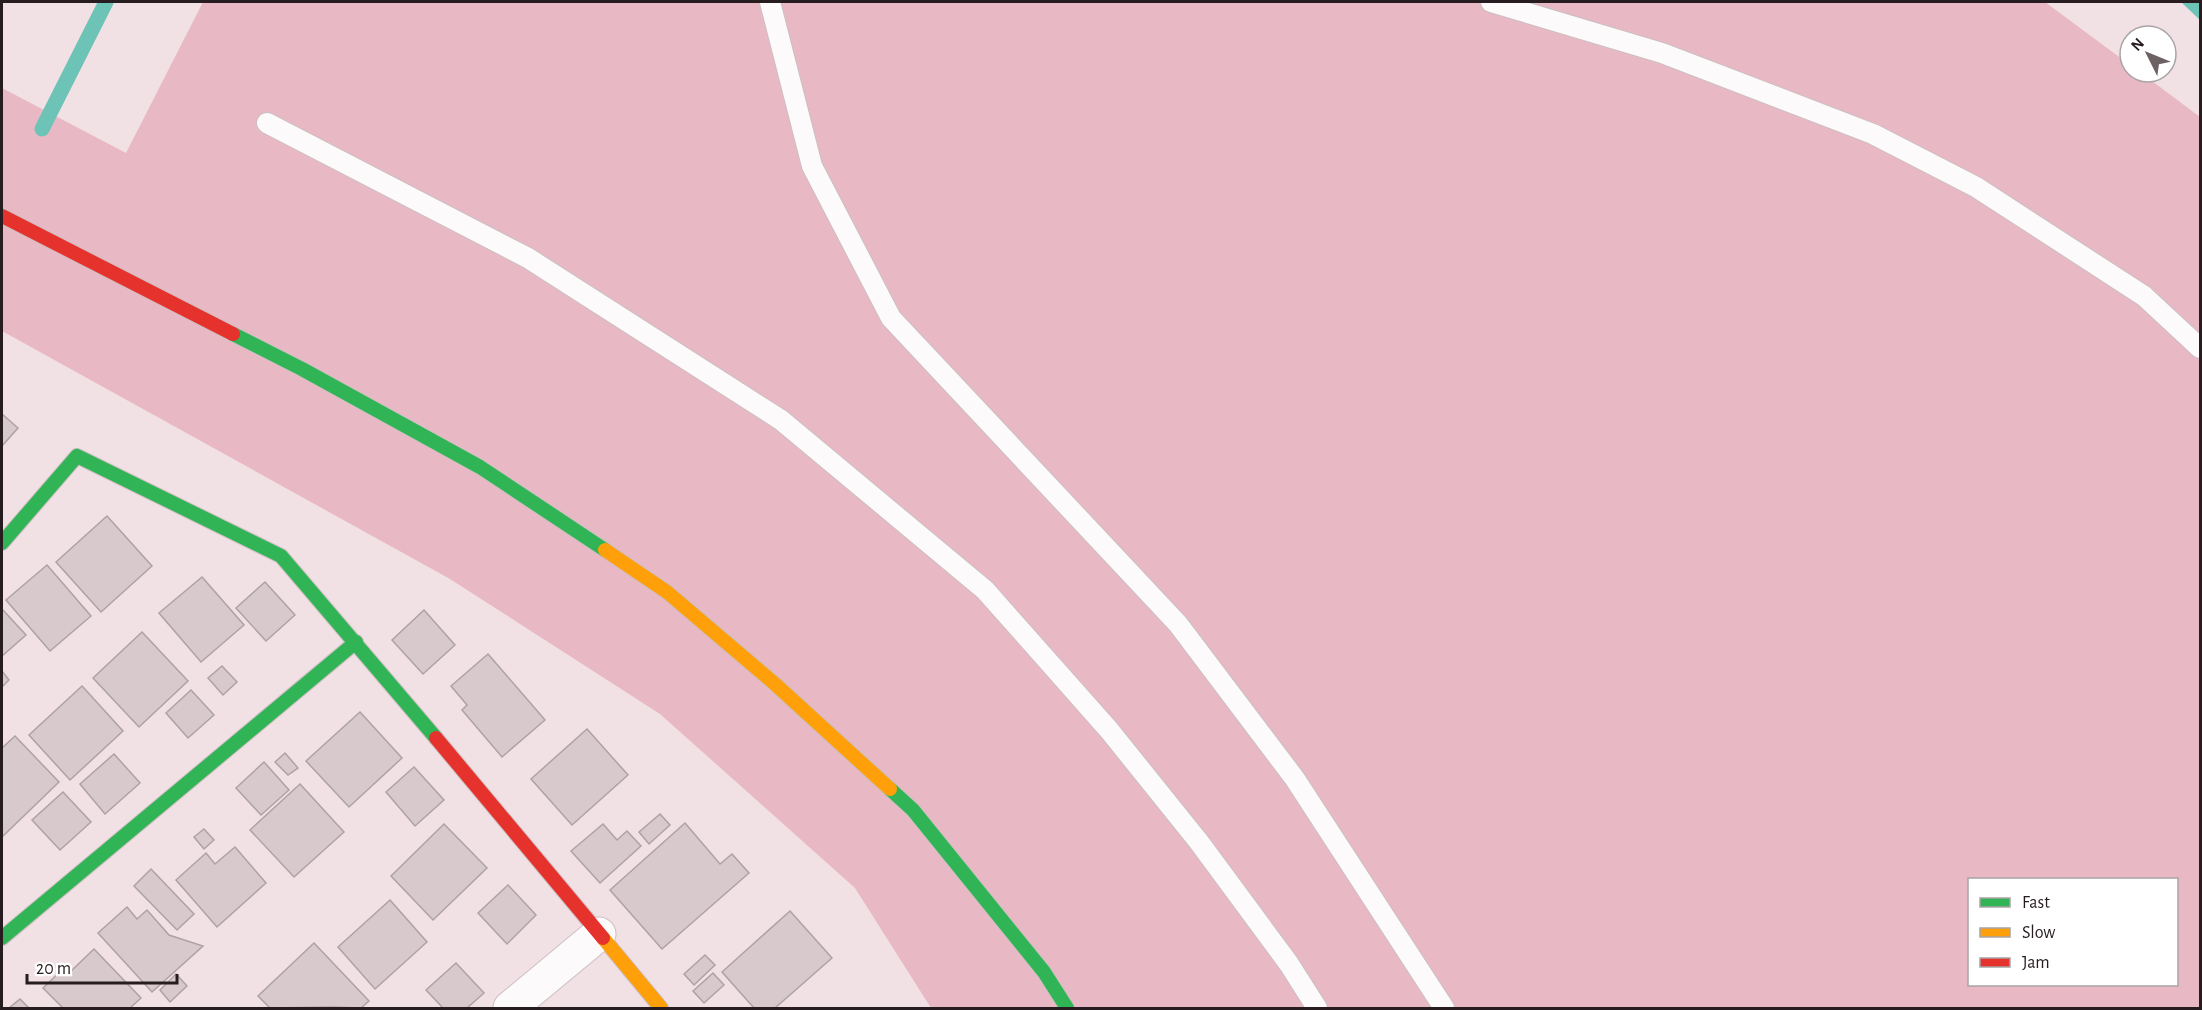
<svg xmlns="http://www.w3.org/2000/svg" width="2202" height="1010" font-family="'Alegreya Sans',sans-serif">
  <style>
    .green { fill: #e8b9c4; fill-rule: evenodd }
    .water { fill: #6dc3b6 }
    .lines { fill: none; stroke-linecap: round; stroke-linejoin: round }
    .stream { stroke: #6dc3b6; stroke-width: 15 }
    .building { fill: #d7c9cc; stroke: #aea2a5; stroke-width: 1.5 }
    .lane-casing { stroke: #ccbfc2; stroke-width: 22 }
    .street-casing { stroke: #ccbfc2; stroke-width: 35 }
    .fast-casing { stroke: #ccbfc2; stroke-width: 16 }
    .slow-casing { stroke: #ccbfc2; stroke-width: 16 }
    .jam-casing { stroke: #ccbfc2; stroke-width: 16 }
    .lane { stroke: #fdfafb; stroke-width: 20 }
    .street { stroke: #fdfafb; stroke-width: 33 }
    .fast { stroke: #30b455; stroke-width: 14 }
    .slow { stroke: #ff9f0a; stroke-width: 14 }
    .jam { stroke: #e5322d; stroke-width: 14 }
  </style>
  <rect width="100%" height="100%" fill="#f1e0e4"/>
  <!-- green -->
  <path class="green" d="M203,2H2045L2130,65V72H2140L2200,117V1008H931L855,888L660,714L450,579L2,331V88L126,153ZM1970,880H2176V984H1970Z"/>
  <!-- water -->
  <path class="water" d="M2181,2H2200V20Z"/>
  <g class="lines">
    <!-- stream -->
    <path class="stream" d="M42,129L106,2"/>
  </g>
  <!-- building -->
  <g class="building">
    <path d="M2,414L18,428L2,446Z"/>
    <path d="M107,516L152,566L101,612L56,562Z"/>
    <path d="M47,565L91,616L50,651L6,600Z"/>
    <path d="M202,577L244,625L201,662L159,613Z"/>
    <path d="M265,582L295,615L266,641L236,608Z"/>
    <path d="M2,609L26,635L2,656Z"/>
    <path d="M424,610L455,645L423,674L392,640Z"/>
    <path d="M142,632L188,681L139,727L93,678Z"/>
    <path d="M488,654L545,720L502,757L462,710L467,705L451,686Z"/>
    <path d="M222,666L237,682L223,695L208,678Z"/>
    <path d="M2,671L9,680L2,687Z"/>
    <path d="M82,686L123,731L70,780L29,735Z"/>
    <path d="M191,690L214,715L188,738L166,713Z"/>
    <path d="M360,712L402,758L349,807L306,761Z"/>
    <path d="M587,729L628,775L572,825L531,779Z"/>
    <path d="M15,736L59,782L2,837V748Z"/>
    <path d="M285,753L298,768L288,775L275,762Z"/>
    <path d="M114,754L140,783L105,814L80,784Z"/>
    <path d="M264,762L289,790L261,815L236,788Z"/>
    <path d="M414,767L444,800L415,826L386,792Z"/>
    <path d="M300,784L344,832L294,877L250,830Z"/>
    <path d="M63,792L91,822L60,850L32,820Z"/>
    <path d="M660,814L670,825L649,844L639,832Z"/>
    <path d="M685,823L720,864L732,854L749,873L662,949L610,890Z"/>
    <path d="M444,824L487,868L433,920L391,876Z"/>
    <path d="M603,824L617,840L627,831L641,846L600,883L571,851Z"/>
    <path d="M204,829L214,840L204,849L194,837Z"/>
    <path d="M235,847L266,883L217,927L176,880L206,853L215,864Z"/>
    <path d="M151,869L194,914L177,930L134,886Z"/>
    <path d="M508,885L536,915L507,944L478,913Z"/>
    <path d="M390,900L427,942L375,989L338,947Z"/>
    <path d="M127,907L137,919L147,910L169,935L203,946L152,992L98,933Z"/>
    <path d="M790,911L832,958L775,1008H754L722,972Z"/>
    <path d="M314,943L369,1001L361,1008L331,1007L270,1008L258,996Z"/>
    <path d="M94,949L141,998L130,1008H63L43,988L65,967L70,972Z"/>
    <path d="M705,955L715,965L694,985L684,974Z"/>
    <path d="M456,963L484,993L467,1008H443L426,990Z"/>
    <path d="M713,973L724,985L704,1003L693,991Z"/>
    <path d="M176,974L187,986L170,1002L160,990Z"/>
    <path d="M20,999L29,1008H9Z"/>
  </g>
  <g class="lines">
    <defs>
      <g id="lane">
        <path d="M770,2L812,166L891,318L1178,624L1295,779L1444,1008"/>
        <path d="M1491,2L1662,53L1873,134L1976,187L2144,296L2200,348"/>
        <path d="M267,123L528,258L781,420L985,590L1109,730L1199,842L1289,964L1317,1008"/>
      </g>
      <path id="street" d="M510,1008L599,934"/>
      <g id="fast">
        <path d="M233,334L302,369L480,467L605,550"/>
        <path d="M2,543L77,456L281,556L436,738"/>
        <path d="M890,789L913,810L1044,972L1067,1008"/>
        <path d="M2,938L356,642"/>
      </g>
      <g id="slow">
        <path d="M605,550L667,592L775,684L890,789"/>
        <path d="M603,938L661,1008"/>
      </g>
      <g id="jam">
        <path d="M2,216L233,334"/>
        <path d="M436,738L603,938"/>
      </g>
    </defs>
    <!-- lane casing -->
    <use href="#lane" class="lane-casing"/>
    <!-- street casing -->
    <use href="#street" class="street-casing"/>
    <!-- fast casing -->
    <use href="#fast" class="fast-casing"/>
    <!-- slow casing -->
    <use href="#slow" class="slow-casing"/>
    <!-- jam casing -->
    <use href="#jam" class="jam-casing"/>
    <!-- lane -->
    <use href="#lane" class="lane"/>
    <!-- street -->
    <use href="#street" class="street"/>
    <!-- fast -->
    <use href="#fast" class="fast"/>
    <!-- slow -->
    <use href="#slow" class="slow"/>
    <!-- jam -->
    <use href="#jam" class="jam"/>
  </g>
  <!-- border -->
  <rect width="2202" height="1010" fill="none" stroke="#271c1f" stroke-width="6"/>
  <!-- legend -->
  <rect x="1968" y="878" width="210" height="108" fill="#ffffff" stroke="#a9a4a5" stroke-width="1.5"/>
  <rect x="1980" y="898" width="30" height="9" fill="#30b455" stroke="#a9a4a5" stroke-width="1.5"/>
  <text x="2022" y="908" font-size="18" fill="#271c1f">Fast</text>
  <rect x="1980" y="928" width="30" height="9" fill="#ff9f0a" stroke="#a9a4a5" stroke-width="1.5"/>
  <text x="2022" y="938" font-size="18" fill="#271c1f">Slow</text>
  <rect x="1980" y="958" width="30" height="9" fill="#e5322d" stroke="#a9a4a5" stroke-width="1.5"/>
  <text x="2022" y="968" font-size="18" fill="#271c1f">Jam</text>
  <!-- north arrow -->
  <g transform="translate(2148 54) rotate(313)"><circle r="28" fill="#ffffff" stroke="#a9a4a5" stroke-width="1.5"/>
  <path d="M0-4.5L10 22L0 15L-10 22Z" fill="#6e6164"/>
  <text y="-9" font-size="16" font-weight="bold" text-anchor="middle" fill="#271c1f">N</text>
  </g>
  <!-- scale -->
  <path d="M27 974v9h150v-9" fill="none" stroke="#271c1f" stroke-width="3"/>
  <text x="36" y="974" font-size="18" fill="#271c1f" stroke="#ffffff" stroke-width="4.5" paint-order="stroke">20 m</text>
</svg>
